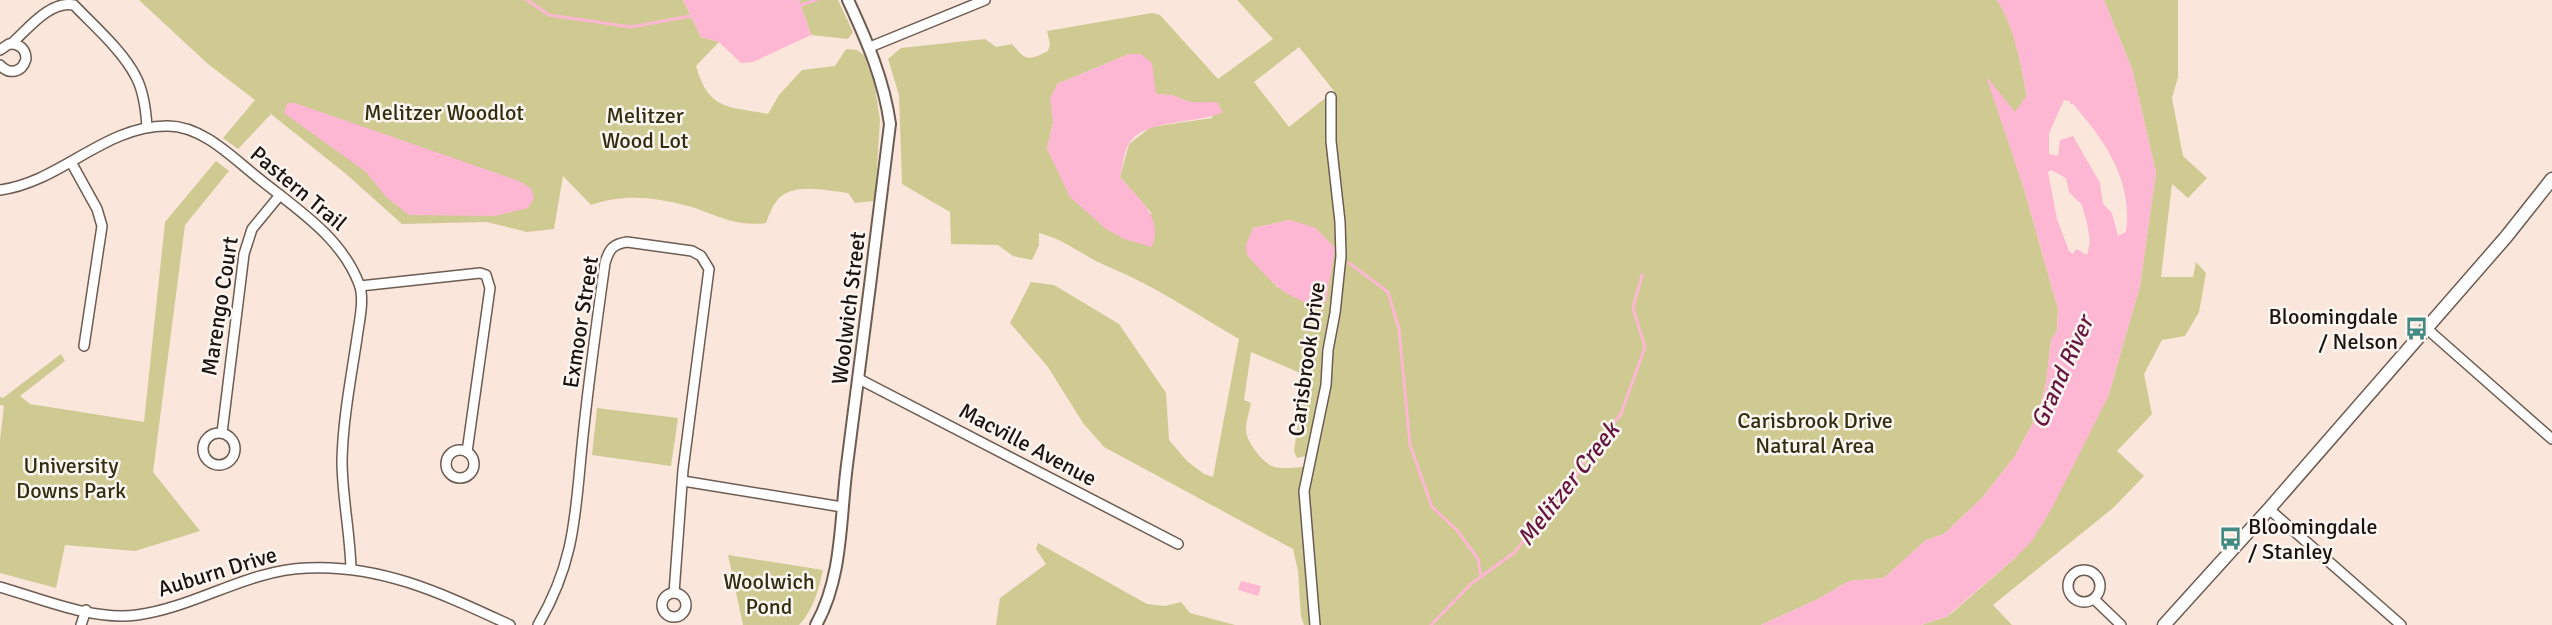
<svg xmlns="http://www.w3.org/2000/svg" width="2552" height="625" font-family="Signika,sans-serif">
  <style>
    .green { fill: #ceca92; fill-rule: evenodd }
    .water { fill: #fdb7d3; fill-rule: evenodd }
    .lines { fill: none; stroke-linecap: round; stroke-linejoin: round }
    .stream { stroke: #fdb7d3; stroke-width: 3 }
    .minor-casing { stroke: #6d5c52; stroke-width: 12 }
    .tertiary-casing { stroke: #6d5c52; stroke-width: 14 }
    .secondary-casing { stroke: #6d5c52; stroke-width: 15 }
    .minor { stroke: #fff; stroke-width: 9 }
    .tertiary { stroke: #fff; stroke-width: 10 }
    .secondary { stroke: #fff; stroke-width: 12 }
    .labels { text-anchor: middle; stroke-width: 5; stroke-linejoin: round; paint-order: stroke }
    .park-label { font-size: 22px; fill: #312e10; stroke: #fef6f1 }
    .street-label { font-size: 22px; fill: #1a130f; stroke: #fef6f1 }
    .poi-label { font-size: 22px; fill: #1a130f; stroke: #fef6f1; text-anchor: end }
    .water-label { font-size: 24px; font-style: italic; fill: #661740; stroke: #fef6f1 }
  </style>
  <rect width="100%" height="100%" fill="#fbe6db"/>
  <!-- green -->
  <g class="green">
    <path d="M139,0H683L701,37L719,42L696,66C709,111 728,106 768,114L779,95L802,70L835,66L846,49L857,50L864,55L875,86L880,120L875,201L855,203L848,193C827,191 790,181 776,202C771,208 769,216 766,223C730,227 716,213 684,205C653,197 622,194 591,205L563,176L554,229L527,232L487,222L402,224L346,174L271,114L238,149L223,138L255,100L208,64Z"/>
    <path d="M799,0H838L853,32L848,39L811,35Z"/>
    <path d="M1237,0H1997C2016,29 2020,62 2027,96L2015,113L1988,79L2024,189L2058,309L2057,331L2051,340L2046,383L2038,414L2015,456L1982,498L1944,534L1926,540L1884,578L1849,581L1816,600L1761,625H1304L1301,616L1298,571L1293,549L1104,447L1083,423L1048,367L1010,323L1031,282L1054,285L1119,324L1166,393L1169,440L1187,461L1204,474L1213,477L1239,339C1196,314 1155,286 1109,267C1084,257 1067,240 1039,233V245L1032,260L1013,256L998,245L951,244L950,212L902,184L899,95L888,59L901,48L985,39L996,47L1012,44C1027,62 1029,60 1048,51L1050,44L1047,31L1152,13L1160,15L1218,79L1273,39ZM1299,47L1334,91L1289,127L1254,82ZM1129,54L1156,94L1171,95L1190,102H1217L1212,118L1151,127L1129,144L1120,177L1153,215L1047,149L1053,123L1057,84ZM1290,220L1278,288L1247,255L1253,228ZM1251,352L1305,375L1294,451L1297,458L1315,454L1312,465C1304,468 1281,469 1274,467C1264,464 1247,443 1246,431C1246,422 1249,412 1251,403L1244,400Z"/>
    <path d="M2104,0H2178V77L2172,98L2183,156L2207,178L2188,198L2172,184L2161,277H2193L2196,262L2206,273L2199,312L2185,336L2162,340L2144,374L2152,414L2117,451L2144,476L2113,508L1993,605L2012,625H1921L1946,617L1953,612L2015,558L2108,397L2140,286L2156,172L2132,69Z"/>
    <path d="M216,161L229,171L185,225L153,472L200,531L135,551L65,545L56,588L0,573V440L4,406L0,405V397L3,398L61,354L65,361L20,396L30,404L144,422L165,222Z"/>
    <path d="M597,408L678,418L671,466L592,455Z"/>
    <path d="M1038,543L1147,604L1165,606L1181,602L1190,613L1235,625H996L1000,598L1046,564L1036,549Z"/>
    <path d="M728,555L823,570C818,591 814,609 799,625H743Z"/>
  </g>
  <!-- water -->
  <g class="water">
    <path d="M683,0H799L811,35L753,62L741,63L719,42L701,37Z"/>
    <path d="M1997,0H2104L2132,69L2156,172L2140,286L2108,397L2052,508L2032,541L2015,558L1946,617L1921,625H1761L1816,600L1849,581L1884,578L1926,540L1944,534L1982,498L2015,456L2038,414L2046,383L2051,339L2057,331L2058,309L2024,189L1986,76L2015,112L2027,95C2020,62 2015,29 1997,0ZM2064,100L2070,101V104H2073C2105,141 2133,180 2126,232L2118,236L2112,213L2103,204L2100,183L2073,136L2060,140L2058,156L2049,154V133ZM2051,170L2066,178L2069,192L2082,205L2087,223L2090,242L2087,255L2076,249L2073,254L2069,251L2057,219L2048,172Z"/>
    <path d="M1129,54H1141L1152,63L1156,94L1171,95L1190,102H1217L1223,112C1197,125 1143,118 1128,145C1124,154 1122,168 1120,177C1138,198 1164,218 1152,247L1124,239L1106,229L1070,197L1047,149L1053,123L1050,98L1057,84Z"/>
    <path d="M287,103H295L519,181L531,188L534,198L528,208L495,216L409,215L386,197L366,172L284,113Z"/>
    <path d="M1290,220L1316,228L1335,248L1326,302L1317,306C1281,296 1271,281 1247,255L1246,245L1253,228Z"/>
    <path d="M1241,581L1261,586L1258,596L1238,590Z"/>
  </g>
  <g class="lines">
    <!-- stream -->
    <g class="stream">
      <path d="M527,0L549,15L631,27L691,16"/>
      <path d="M801,5L816,0"/>
      <path d="M1349,263L1388,292L1399,329L1410,445L1432,507L1457,530L1478,559L1481,577"/>
      <path d="M1431,625L1471,584L1515,552L1545,510L1573,482L1587,456L1621,414L1645,347L1633,308L1642,275"/>
    </g>
    <defs>
      <g id="minor">
        <path d="M11,44C28,29 50,0 74,5C94,26 123,51 136,77C144,92 146,111 147,127"/>
        <path d="M870,47L985,0"/>
        <path d="M0,50L9,44C19,43 26,49 26,59C22,73 9,75 0,65"/>
        <path d="M71,162L97,209L102,226L84,346"/>
        <path d="M0,190C61,182 105,125 168,126C202,126 232,157 257,177C295,208 341,236 359,284C365,299 359,322 357,338C351,378 343,419 342,460C342,496 350,532 351,569"/>
        <path d="M360,286L480,273L486,275L490,288L467,452"/>
        <path d="M2426,328L2552,439"/>
        <path d="M859,379L1178,544"/>
        <path d="M222,433L244,254L252,229L280,195"/>
        <circle cx="219" cy="449" r="16"/>
        <circle cx="460" cy="464" r="14"/>
        <path d="M683,481L842,507"/>
        <path d="M2269,509L2401,625"/>
        <circle cx="2084" cy="586" r="16"/>
        <path d="M0,587C42,599 93,621 137,615C196,607 247,570 307,568C382,564 445,595 510,625"/>
        <circle cx="674" cy="605" r="12"/>
        <path d="M2094,599L2121,625"/>
        <path d="M81,625L86,610"/>
        <path d="M538,625C577,558 575,510 583,436C589,378 597,320 605,263C609,249 613,244 627,242L692,251L701,256L709,269L683,470L674,593"/>
        <path d="M1315,625L1304,491L1326,385L1328,350L1335,313L1341,256L1340,222L1331,141V97"/>
      </g>
      <path id="tertiary" d="M816,625C843,577 840,518 847,465C862,351 876,238 890,124C884,80 867,41 848,0"/>
      <path id="secondary" d="M2164,625L2269,509L2506,237L2552,179"/>
    </defs>
    <!-- minor casing -->
    <use href="#minor" class="minor-casing"/>
    <!-- tertiary casing -->
    <use href="#tertiary" class="tertiary-casing"/>
    <!-- secondary casing -->
    <use href="#secondary" class="secondary-casing"/>
    <!-- minor -->
    <use href="#minor" class="minor"/>
    <!-- tertiary -->
    <use href="#tertiary" class="tertiary"/>
    <!-- secondary -->
    <use href="#secondary" class="secondary"/>
  </g>
  <!-- icons -->
  <defs>
    <symbol id="bus-bare" viewBox="-9 -9 18 18"><path d="M-5-6H5V4H4V6H2V4H-2V6H-4V4H-5ZM-3.5-4V0h7V-4ZM-3.5 1.2v1.5H-2V1.2ZM2 1.2v1.5H3.5V1.2Z" fill="#438a83" stroke="#fef6f1" stroke-width="2.5" paint-order="stroke"/></symbol>
  </defs>
  <g fill-rule="evenodd">
    <use href="#bus-bare" x="2400" y="312" width="33" height="33"/>
    <use href="#bus-bare" x="2214" y="522" width="33" height="33"/>
  </g>
  <g class="labels">
    <!-- park labels -->
    <g class="park-label">
      <text x="444" y="120">Melitzer Woodlot</text>
      <text x="645" y="123">Melitzer<tspan x="645" dy="25">Wood Lot</tspan></text>
      <text x="1815" y="428">Carisbrook Drive<tspan x="1815" dy="25">Natural Area</tspan></text>
      <text x="71" y="473">University<tspan x="71" dy="25">Downs Park</tspan></text>
      <text x="769" y="589">Woolwich<tspan x="769" dy="25">Pond</tspan></text>
    </g>
    <!-- street labels -->
    <g class="street-label">
      <text transform="translate(299 188) rotate(40)" y="8">Pastern Trail</text>
      <text transform="translate(219 306) rotate(-81)" y="8">Marengo Court</text>
      <text transform="translate(848 308) rotate(-83)" y="8">Woolwich Street</text>
      <text transform="translate(580 322) rotate(-81)" y="8">Exmoor Street</text>
      <text transform="translate(1306 359) rotate(-82)" y="8">Carisbrook Drive</text>
      <text transform="translate(1028 444) rotate(28)" y="8">Macville Avenue</text>
      <text transform="translate(217 571) rotate(-17)" y="8">Auburn Drive</text>
    </g>
    <!-- poi labels -->
    <g class="poi-label">
      <text x="2398" y="324">Bloomingdale<tspan x="2398" dy="25">/ Nelson</tspan></text>
      <text x="2248" y="534" text-anchor="start">Bloomingdale<tspan x="2248" dy="25">/ Stanley</tspan></text>
    </g>
    <!-- water labels -->
    <g class="water-label">
      <text transform="translate(2062 372) rotate(-66)" y="8">Grand River</text>
      <text transform="translate(1568 484) rotate(-52)" y="8">Melitzer Creek</text>
    </g>
  </g>
</svg>
